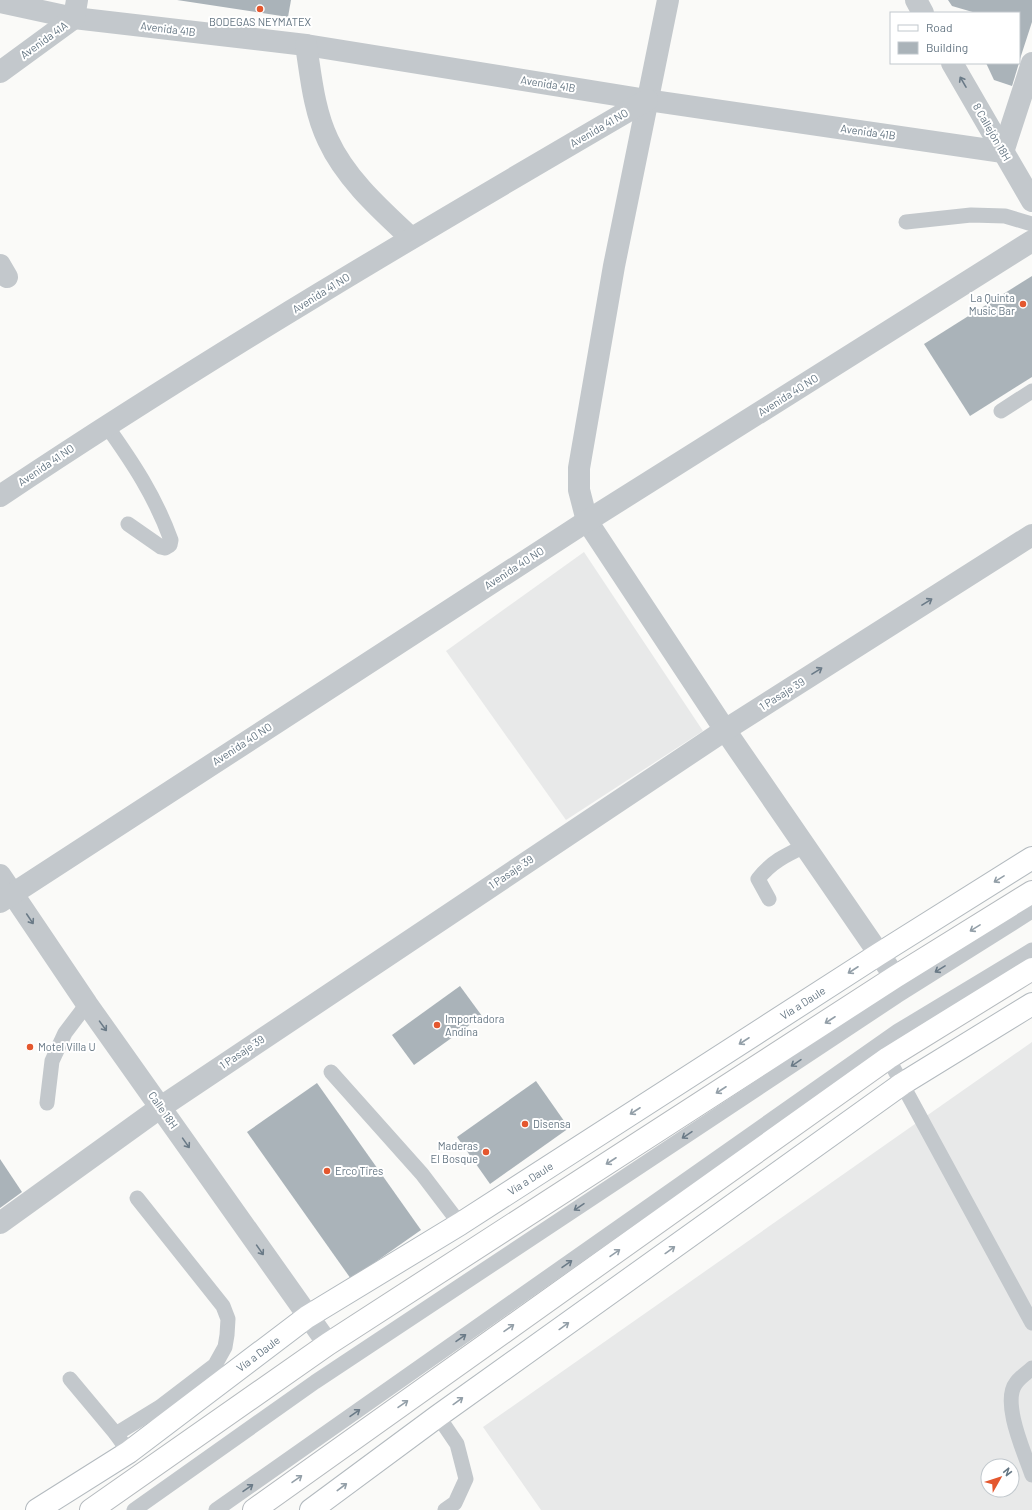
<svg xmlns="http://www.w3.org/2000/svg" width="1032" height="1510" font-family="Barlow,sans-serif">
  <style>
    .built { fill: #e8e9e9; fill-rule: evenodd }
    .building { fill: #aab3b9 }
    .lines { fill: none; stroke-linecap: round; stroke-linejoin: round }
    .secondary-casing { stroke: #b3babf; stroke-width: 24 }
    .primary-casing { stroke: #b5babe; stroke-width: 24 }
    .service { stroke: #c3c8cc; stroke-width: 15 }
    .minor { stroke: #c3c8cc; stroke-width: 22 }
    .secondary { stroke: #fff; stroke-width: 22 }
    .primary { stroke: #fff; stroke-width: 22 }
    .oneway { stroke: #6a7a87 }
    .oneway2 { stroke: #939fa8 }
    .poi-dot { fill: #e4572e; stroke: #fff; stroke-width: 1.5 }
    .labels { text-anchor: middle; stroke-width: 4; stroke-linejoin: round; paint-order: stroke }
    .poi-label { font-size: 11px; fill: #657683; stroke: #fff; text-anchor: start }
    .street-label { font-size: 11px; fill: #657683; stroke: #fff }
  </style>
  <rect width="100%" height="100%" fill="#fafaf8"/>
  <!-- built -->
  <g class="built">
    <path d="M584,552L703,731L566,820L446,651Z"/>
    <path d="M1032,1042V1510H541L483,1427ZM988,1466H1012V1490H988Z"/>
  </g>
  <!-- building -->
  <g class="building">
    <path d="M177,0H291L288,17Z"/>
    <path d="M948,0H1032V22L1019,62V13H976L952,6Z"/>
    <path d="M986,63H1019L1012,86L994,80Z"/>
    <path d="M1032,276V377L970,416L924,344Z"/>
    <path d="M460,986L482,1016L414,1065L392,1035Z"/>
    <path d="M536,1081L569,1128L490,1184L457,1137Z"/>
    <path d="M317,1083L421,1230L351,1279L247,1132Z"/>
    <path d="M0,1159L22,1192L0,1208Z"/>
  </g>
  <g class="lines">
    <defs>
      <g id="secondary">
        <path id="s1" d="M37,1510L129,1452L307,1317L460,1224L879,954L1032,858"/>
        <path d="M311,1510L438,1416L902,1084L1032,1004"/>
      </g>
      <g id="primary">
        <path d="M91,1510L328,1344L895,977L1032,892"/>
        <path d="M254,1510L888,1058L1032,969"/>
      </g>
    </defs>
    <!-- secondary casing -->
    <use href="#secondary" class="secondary-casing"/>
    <!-- primary casing -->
    <use href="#primary" class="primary-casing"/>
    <!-- service -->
    <g class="service">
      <path d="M906,222L971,215L1005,216L1032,224"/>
      <path d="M1001,411L1032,391"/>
      <path d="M106,425C133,463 155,496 171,540L170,545L165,548L161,547L128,524"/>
      <path d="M769,899L758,879C771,862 786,855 805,846"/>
      <path d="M888,1058L1032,1323"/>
      <path d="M331,1072L422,1174L460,1224"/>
      <path d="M47,1103L52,1061L65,1033L87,1004"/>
      <path d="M1032,1368C1027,1373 1020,1377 1016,1383C1001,1402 1025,1454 1032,1475"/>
      <path d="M70,1379L116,1434"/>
      <path d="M438,1416L457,1444L466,1479L455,1503L445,1510"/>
      <path d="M129,1452L116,1434L160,1407L215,1365L225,1347L227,1335L228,1319L223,1306L137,1198"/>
      <path d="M134,1510L315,1382L897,996L1032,911"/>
      <path d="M216,1510L898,1031L1032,950"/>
    </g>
    <!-- minor -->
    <g class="minor">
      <path d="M668,0L614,266L579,468V490L587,521L725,730L895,977"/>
      <path d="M916,0L923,13"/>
      <path d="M0,2L74,18L306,45L647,100L1003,152L1032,63"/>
      <path d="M306,45C311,77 314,111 328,140C346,179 380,209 411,238"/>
      <path d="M952,63L1032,201"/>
      <path d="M0,72L74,18L77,0"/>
      <path d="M0,265L7,277"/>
      <path d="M0,496C211,355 429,227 647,100"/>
      <path d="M0,875L87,1004L328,1344"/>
      <path d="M0,902L587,521L1032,241"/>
      <path d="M0,1223L161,1107L725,730L1032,535"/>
    </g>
    <!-- secondary -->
    <use href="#secondary" class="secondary"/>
    <!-- primary -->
    <use href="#primary" class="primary"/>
  </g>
  <!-- one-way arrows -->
  <defs><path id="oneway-shaft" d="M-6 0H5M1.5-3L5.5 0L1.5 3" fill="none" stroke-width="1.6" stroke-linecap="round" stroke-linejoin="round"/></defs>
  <g class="oneway">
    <use href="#oneway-shaft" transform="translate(963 82) rotate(-120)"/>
    <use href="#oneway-shaft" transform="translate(927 602) rotate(-32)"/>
    <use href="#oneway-shaft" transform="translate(817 671) rotate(-32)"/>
    <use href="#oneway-shaft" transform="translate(30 919) rotate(56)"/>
    <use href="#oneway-shaft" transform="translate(940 969) rotate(148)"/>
    <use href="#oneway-shaft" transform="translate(103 1026) rotate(54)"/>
    <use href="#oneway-shaft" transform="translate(796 1063) rotate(146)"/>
    <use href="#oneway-shaft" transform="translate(687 1135) rotate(146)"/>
    <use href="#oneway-shaft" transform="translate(186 1143) rotate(55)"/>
    <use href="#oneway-shaft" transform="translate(579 1207) rotate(146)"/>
    <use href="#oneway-shaft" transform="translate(260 1250) rotate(55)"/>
    <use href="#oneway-shaft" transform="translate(567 1264) rotate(-35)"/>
    <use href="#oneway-shaft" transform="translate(461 1338) rotate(-35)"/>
    <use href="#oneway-shaft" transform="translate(355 1413) rotate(-35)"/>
    <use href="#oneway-shaft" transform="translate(248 1488) rotate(-35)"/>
  </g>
  <g class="oneway2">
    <use href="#oneway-shaft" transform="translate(999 879) rotate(148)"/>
    <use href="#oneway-shaft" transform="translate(975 928) rotate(148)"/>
    <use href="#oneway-shaft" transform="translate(853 970) rotate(147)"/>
    <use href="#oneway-shaft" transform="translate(830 1020) rotate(147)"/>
    <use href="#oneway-shaft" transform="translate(744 1041) rotate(147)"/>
    <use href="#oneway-shaft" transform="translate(721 1090) rotate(147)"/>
    <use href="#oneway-shaft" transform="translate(635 1111) rotate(147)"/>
    <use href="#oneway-shaft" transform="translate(611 1161) rotate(147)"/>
    <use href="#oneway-shaft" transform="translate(670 1250) rotate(-36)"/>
    <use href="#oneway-shaft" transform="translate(615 1253) rotate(-35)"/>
    <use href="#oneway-shaft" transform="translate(564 1326) rotate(-36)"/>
    <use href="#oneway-shaft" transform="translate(509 1328) rotate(-35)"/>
    <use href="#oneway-shaft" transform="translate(458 1401) rotate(-36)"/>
    <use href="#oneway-shaft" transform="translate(403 1404) rotate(-35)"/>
    <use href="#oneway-shaft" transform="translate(297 1479) rotate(-35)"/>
    <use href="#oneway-shaft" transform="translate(342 1487) rotate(-37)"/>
  </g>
  <!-- markers -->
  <g class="poi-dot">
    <circle cx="260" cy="9" r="4"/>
    <circle cx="1023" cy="304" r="4"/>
    <circle cx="437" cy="1025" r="4"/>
    <circle cx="30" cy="1047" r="4"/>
    <circle cx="525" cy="1124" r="4"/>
    <circle cx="486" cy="1152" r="4"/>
    <circle cx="327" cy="1171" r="4"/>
  </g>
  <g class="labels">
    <!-- poi labels -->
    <g class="poi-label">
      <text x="260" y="26" text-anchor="middle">BODEGAS NEYMATEX</text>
      <text x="1015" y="302" text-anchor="end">La Quinta<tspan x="1015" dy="13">Music Bar</tspan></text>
      <text x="445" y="1023">Importadora<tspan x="445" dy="13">Andina</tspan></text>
      <text x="38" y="1051">Motel Villa U</text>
      <text x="533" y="1128">Disensa</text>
      <text x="478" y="1150" text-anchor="end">Maderas<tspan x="478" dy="13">El Bosque</tspan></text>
      <text x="335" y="1175">Erco Tires</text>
    </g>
    <!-- street labels -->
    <g class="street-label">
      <text transform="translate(168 29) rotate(7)" y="4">Avenida 41B</text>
      <text transform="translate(44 40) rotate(-36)" y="4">Avenida 41A</text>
      <text transform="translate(548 84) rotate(9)" y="4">Avenida 41B</text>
      <text transform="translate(599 128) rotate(-30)" y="4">Avenida 41 NO</text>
      <text transform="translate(868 132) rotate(8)" y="4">Avenida 41B</text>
      <text transform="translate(992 132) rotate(60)" y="4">8 Callejón 18H</text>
      <text transform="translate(321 293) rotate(-32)" y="4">Avenida 41 NO</text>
      <text transform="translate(788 395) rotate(-32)" y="4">Avenida 40 NO</text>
      <text transform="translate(46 465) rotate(-34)" y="4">Avenida 41 NO</text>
      <text transform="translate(514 568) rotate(-33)" y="4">Avenida 40 NO</text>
      <text transform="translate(782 694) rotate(-32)" y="4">1 Pasaje 39</text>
      <text transform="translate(242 744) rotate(-33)" y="4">Avenida 40 NO</text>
      <text transform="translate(511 872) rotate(-34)" y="4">1 Pasaje 39</text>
      <text dy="4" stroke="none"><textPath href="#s1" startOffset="919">Vía a Daule</textPath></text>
      <text transform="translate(242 1052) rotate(-34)" y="4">1 Pasaje 39</text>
      <text transform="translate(163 1110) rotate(55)" y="4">Calle 18H</text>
      <text dy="4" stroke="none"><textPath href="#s1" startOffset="595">Vía a Daule</textPath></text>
      <text dy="4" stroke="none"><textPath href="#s1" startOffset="271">Vía a Daule</textPath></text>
    </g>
  </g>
  <!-- legend -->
  <rect x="890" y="12" width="130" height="52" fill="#ffffff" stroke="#c1c8cd"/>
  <rect x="898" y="25" width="20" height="6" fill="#ffffff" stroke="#c1c8cd"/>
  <text x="926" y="32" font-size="12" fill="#657683">Road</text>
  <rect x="898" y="42" width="20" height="12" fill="#aab3b9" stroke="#c1c8cd"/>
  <text x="926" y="52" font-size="12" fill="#657683">Building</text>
  <!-- north arrow -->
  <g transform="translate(1000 1478) rotate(51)"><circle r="19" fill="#ffffff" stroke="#c1c8cd"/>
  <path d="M0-3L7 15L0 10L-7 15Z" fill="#e4572e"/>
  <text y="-6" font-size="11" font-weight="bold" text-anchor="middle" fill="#657683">N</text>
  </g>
</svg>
